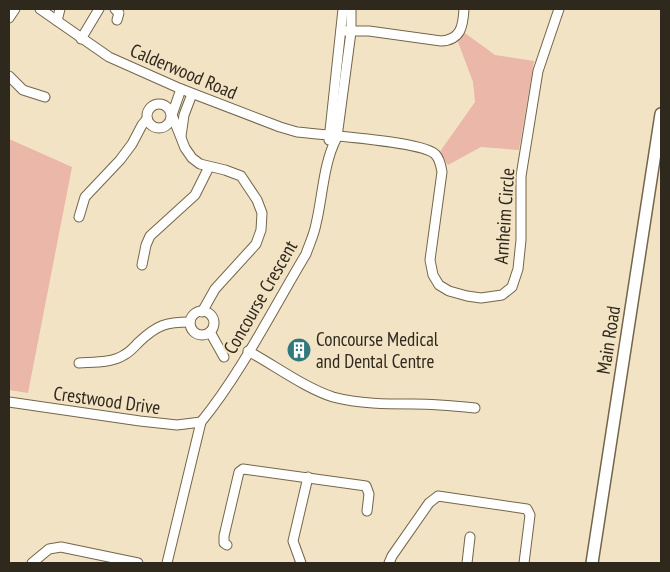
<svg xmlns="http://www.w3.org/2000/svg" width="670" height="572" font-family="'PT Sans Narrow',sans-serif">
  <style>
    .green { fill: #ebb7a8 }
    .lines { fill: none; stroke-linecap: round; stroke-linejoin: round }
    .minor-casing { stroke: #74654b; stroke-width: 11 }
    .secondary-casing { stroke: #74654b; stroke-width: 14 }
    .minor { stroke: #fff; stroke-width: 9 }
    .secondary { stroke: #fff; stroke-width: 11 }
    .labels { text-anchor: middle; stroke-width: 4; stroke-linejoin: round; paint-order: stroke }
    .street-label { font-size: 19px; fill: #2e281d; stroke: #f3e3c5 }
    .poi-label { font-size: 19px; fill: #2e281d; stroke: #f3e3c5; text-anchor: start }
  </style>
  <rect width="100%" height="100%" fill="#f3e3c5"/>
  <!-- green -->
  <g class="green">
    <path d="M465,33L495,55L534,61L519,150L481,147L448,165L439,153L475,102L473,82L458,42Z"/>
    <path d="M9,139L72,167L28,393L9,390Z"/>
  </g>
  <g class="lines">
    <defs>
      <g id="minor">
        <path d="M40,9L109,57L181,89L280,127L297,132C322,135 421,141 435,154C440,159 441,166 442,172L430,260L433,275L439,285L449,291L467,296L481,298L502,295L512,287L518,269L521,240V176L538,71L559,9"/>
        <path d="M115,9L119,13L117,20"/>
        <path d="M9,18L15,9"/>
        <path d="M57,21L60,9"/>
        <path d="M341,31H369L441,41C461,40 463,26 464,9"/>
        <path d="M81,39L99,9"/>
        <path d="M9,76L23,90L45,97"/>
        <path d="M181,89L172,115L185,148L192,158L200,164L225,170L241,176L257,200L262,213L261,230L256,244L215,289L202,312"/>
        <circle cx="159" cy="116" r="12"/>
        <path d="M181,136L184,115L192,94"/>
        <path d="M329,140L343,9"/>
        <path d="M79,217L85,197L120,160L132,144L142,125L147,119"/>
        <path d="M142,265L146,245L150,236L195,195L209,167"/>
        <circle cx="202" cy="323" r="12"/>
        <path d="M210,332L224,357"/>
        <path d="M248,351C274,365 305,388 333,397C359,404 387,404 413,404C434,404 455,406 475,408"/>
        <path d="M79,363C93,362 112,363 124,355C130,352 134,347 139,342C157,325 166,322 190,322"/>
        <path d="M9,402L140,421L177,425L201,422"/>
        <path d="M227,545L224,543V536L239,472L243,469L366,486L369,494L367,511"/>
        <path d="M32,563L49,549L61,547L138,563"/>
        <path d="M167,563L201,422C241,373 273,309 306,254C309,245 314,235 316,224C323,195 323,164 337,137L351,32V9"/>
        <path d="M301,563L293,541L308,477"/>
        <path d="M389,563L392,556L429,503L438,496L527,509L530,515L524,563"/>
        <path d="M467,563L470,537"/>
      </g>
      <path id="secondary" d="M592,563L661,114"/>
    </defs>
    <!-- minor casing -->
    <use href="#minor" class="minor-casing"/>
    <!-- secondary casing -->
    <use href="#secondary" class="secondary-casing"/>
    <!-- minor -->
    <use href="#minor" class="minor"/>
    <!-- secondary -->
    <use href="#secondary" class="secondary"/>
  </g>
  <!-- icons -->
  <defs>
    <symbol id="building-disc" viewBox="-11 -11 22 22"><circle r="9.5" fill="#30797c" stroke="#f3e3c5"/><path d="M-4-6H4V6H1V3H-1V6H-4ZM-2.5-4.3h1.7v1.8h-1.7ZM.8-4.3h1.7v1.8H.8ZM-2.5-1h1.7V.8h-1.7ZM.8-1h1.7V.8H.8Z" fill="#fff"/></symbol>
  </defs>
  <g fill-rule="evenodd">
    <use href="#building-disc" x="285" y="336" width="28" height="28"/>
  </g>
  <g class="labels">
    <!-- street labels -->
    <g class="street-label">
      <text transform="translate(184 71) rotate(23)" y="7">Calderwood Road</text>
      <text transform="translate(504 216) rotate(-86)" y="7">Arnheim Circle</text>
      <text transform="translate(260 297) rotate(-60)" y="7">Concourse Crescent</text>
      <text transform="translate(608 340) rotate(-81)" y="7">Main Road</text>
      <text transform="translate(107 400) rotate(8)" y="7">Crestwood Drive</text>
    </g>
    <!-- poi labels -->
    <g class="poi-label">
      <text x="316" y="346">Concourse Medical<tspan x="316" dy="22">and Dental Centre</tspan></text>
    </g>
  </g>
  <!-- border -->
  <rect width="670" height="572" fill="none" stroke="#2e281d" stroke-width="20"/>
</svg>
